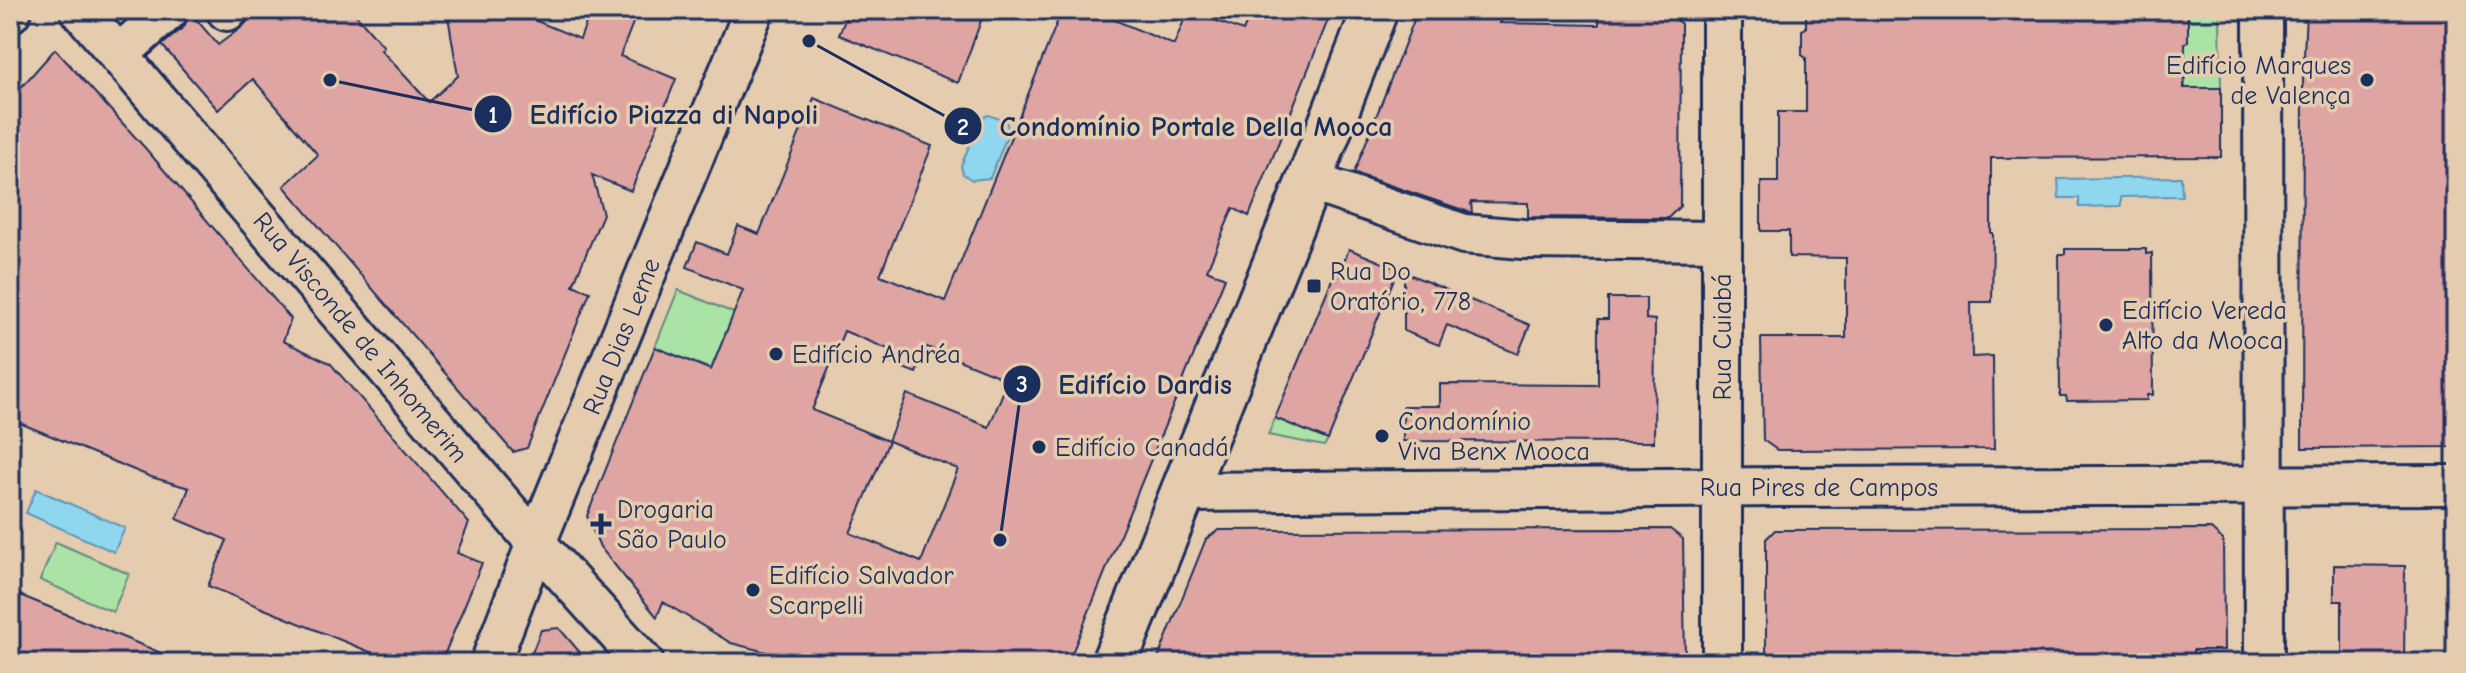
<svg xmlns="http://www.w3.org/2000/svg" width="2466" height="673" font-family="'Comic Neue',sans-serif">
  <style>
    .green { fill: #abe2a5; stroke: #638882; stroke-width: 2 }
    .water { fill: #8ed7ef; stroke: #6094b5; stroke-width: 2 }
    .building { fill: #dfa5a3; stroke: #1b2f5e; stroke-width: 2; fill-rule: evenodd }
    .lines { fill: none; stroke-linecap: round; stroke-linejoin: round }
    .street-casing { stroke: #1b2f5e; stroke-width: 44 }
    .secondary-casing { stroke: #1b2f5e; stroke-width: 50 }
    .street { stroke: #e6ccae; stroke-width: 38 }
    .secondary { stroke: #e6ccae; stroke-width: 44 }
    .poi-dot { fill: #1b2f5e; stroke: #e6ccae; stroke-width: 3 }
    .labels { text-anchor: middle; stroke-width: 7; stroke-linejoin: round; paint-order: stroke }
    .poi-label { font-size: 26px; fill: #1b2f5e; stroke: #e6ccae; text-anchor: start }
    .street-label { font-size: 26px; fill: #1b2f5e; stroke: #e6ccae }
    .leader { fill: none; stroke: #1b2f5e; stroke-width: 3 }
    .callout-dot { fill: #1b2f5e; stroke: #e6ccae; stroke-width: 3 }
    .mark-label { font-size: 24px; text-anchor: middle; font-weight: bold; fill: #fff }
    .callout-label { font-size: 28px; text-anchor: middle; font-weight: bold; fill: #1b2f5e; stroke: #e6ccae; stroke-width: 7; stroke-linejoin: round; paint-order: stroke }
  </style>
  <rect width="100%" height="100%" fill="#e6ccae"/>
  <filter id="ink" filterUnits="userSpaceOnUse"><feTurbulence type="fractalNoise" baseFrequency=".0125" numOctaves="2"/><feDisplacementMap in="SourceGraphic" scale="16" xChannelSelector="R" yChannelSelector="G"/><feConvolveMatrix kernelMatrix="1 2 1 2 8 2 1 2 1" color-interpolation-filters="sRGB"/></filter>
  <g filter="url(#ink)">
    <!-- green -->
    <g class="green">
      <path d="M2184,10H2220L2221,88H2185V44L2188,40V16Z"/>
      <path d="M678,290L734,313L711,369L655,347Z"/>
      <path d="M1275,418L1328,440L1324,446L1268,435Z"/>
      <path d="M56,542L129,574L113,612L40,580Z"/>
    </g>
    <!-- water -->
    <g class="water">
      <path d="M988,115L1006,121L1009,131L990,178L972,180L963,174L961,166L980,119Z"/>
      <path d="M2181,177L2182,196L2121,197V206L2079,207V198H2059L2058,179Z"/>
      <path d="M36,489L125,528L114,552L26,513Z"/>
    </g>
    <!-- building -->
    <g class="building">
      <path d="M258,10H352L384,47L381,50L429,102L458,76L447,10H510L580,39L591,10H638L620,56L676,79L631,191L592,175L603,214L573,285L590,292L527,448L513,452L284,186L318,155L253,79L218,110L162,45L184,27L190,12L218,45L242,27Z"/>
      <path d="M849,10H985L958,83L839,35Z"/>
      <path d="M1062,10H1091L1174,45L1188,10L1243,31L1252,10H1332L1249,216L1233,208L1207,270L1225,278L1068,663H809L731,643L663,602L657,617L600,547L587,516L655,347L711,370L743,290L687,267L697,242L727,254L738,226L759,234L814,98L932,146L880,275L945,301ZM844,331L893,351L888,362L916,373L927,347L1008,380L989,427L907,394L888,441L812,410ZM889,441L958,469L921,562L850,533Z"/>
      <path d="M1418,10H1506L1500,23L1599,25V10L1667,11L1681,24L1680,206L1668,218L1528,217V203L1471,202L1472,213L1469,212L1354,173Z"/>
      <path d="M1806,10H2188V41L2185,44L2184,88H2221V157L1991,158V233H1993L1992,302H1971L1972,357L1993,356L1994,449L1777,450L1763,440L1761,338H1846V258L1789,257V231H1761V182H1778V112H1806V58L1802,55V30L1806,28Z"/>
      <path d="M2306,10H2456V447L2302,448L2303,79Z"/>
      <path d="M55,49L146,149L291,319L283,341L330,363L469,523L457,553L482,563L441,663H397L208,586L227,540L177,519L189,488L151,477L10,419V100Z"/>
      <path d="M1349,249L1398,269L1328,440L1275,418L1333,277L1337,279Z"/>
      <path d="M2065,249H2146V254L2152,253L2153,395H2147V400L2067,401L2066,396H2060L2059,254H2065Z"/>
      <path d="M1404,272L1530,325L1518,354L1447,325L1439,345L1404,331Z"/>
      <path d="M1608,298H1646V319L1655,320L1654,442L1403,441V406H1440V384L1598,385V319H1608Z"/>
      <path d="M1670,529L1683,539L1685,663H1469V658L1402,659V663H1156L1206,539L1219,530Z"/>
      <path d="M2211,529L2223,540L2224,650H2193V663H1766V539L1775,530Z"/>
      <path d="M2334,565L2405,566L2404,663H2342V601H2334Z"/>
      <path d="M10,591L183,662V663H10Z"/>
      <path d="M559,628L589,663H528L541,630Z"/>
    </g>
    <g class="lines">
      <defs>
        <g id="street">
          <path d="M80,10L536,543L644,663"/>
          <path d="M226,10L227,11"/>
          <path d="M1722,10V663"/>
          <path d="M2263,10L2264,663"/>
          <path d="M10,13L12,10"/>
          <path d="M119,54L169,10"/>
          <path d="M1309,181L1464,234L1523,239L1722,241"/>
          <path d="M1183,492L1780,487L2456,485"/>
          <path d="M490,663L536,543L754,10"/>
        </g>
        <path id="secondary" d="M1114,663L1309,181L1375,10"/>
      </defs>
      <!-- street casing -->
      <use href="#street" class="street-casing"/>
      <!-- secondary casing -->
      <use href="#secondary" class="secondary-casing"/>
      <!-- street -->
      <use href="#street" class="street"/>
      <!-- secondary -->
      <use href="#secondary" class="secondary"/>
    </g>
  </g>
  <!-- markers -->
  <g class="poi-dot">
    <circle cx="2367" cy="80" r="8"/>
    <rect x="1306" y="278" width="16" height="16" rx="4"/>
    <circle cx="2106" cy="325" r="8"/>
    <circle cx="776" cy="354" r="8"/>
    <circle cx="1382" cy="436" r="8"/>
    <circle cx="1039" cy="447" r="8"/>
    <path d="M597 512h8v8h8v8h-8v8h-8v-8h-8v-8h8z"/>
    <circle cx="753" cy="590" r="8"/>
  </g>
  <g class="labels">
    <!-- poi labels -->
    <g class="poi-label">
      <text x="2351" y="74" text-anchor="end">Edifício Marques<tspan x="2351" dy="30">de Valença</tspan></text>
      <text x="1330" y="280">Rua Do<tspan x="1330" dy="30">Oratório, 778</tspan></text>
      <text x="2122" y="319">Edifício Vereda<tspan x="2122" dy="30">Alto da Mooca</tspan></text>
      <text x="792" y="363">Edifício Andréa</text>
      <text x="1398" y="430">Condomínio<tspan x="1398" dy="30">Viva Benx Mooca</tspan></text>
      <text x="1055" y="456">Edifício Canadá</text>
      <text x="617" y="518">Drogaria<tspan x="617" dy="30">São Paulo</tspan></text>
      <text x="769" y="584">Edifício Salvador<tspan x="769" dy="30">Scarpelli</tspan></text>
    </g>
    <!-- street labels -->
    <g class="street-label">
      <text transform="translate(621 336) rotate(-68)" y="9">Rua Dias Leme</text>
      <text transform="translate(361 337) rotate(50)" y="9">Rua Visconde de Inhomerim</text>
      <text transform="translate(1722 337) rotate(-90)" y="9">Rua Cuiabá</text>
      <text x="1819" y="496">Rua Pires de Campos</text>
    </g>
  </g>
  <!-- callouts -->
  <path class="leader" d="M330 80L493 114M809 41L963 126M1000 540L1022 384"/>
  <g class="callout-dot">
    <circle cx="330" cy="80" r="8"/>
    <circle cx="809" cy="41" r="8"/>
    <circle cx="1000" cy="540" r="8"/>
    <circle cx="493" cy="114" r="20"/>
    <circle cx="963" cy="126" r="20"/>
    <circle cx="1022" cy="384" r="20"/>
  </g>
  <g class="mark-label">
    <text x="493" y="123">1</text>
    <text x="963" y="135">2</text>
    <text x="1022" y="392">3</text>
  </g>
  <g class="callout-label">
    <text x="674" y="124">Edifício Piazza di Napoli</text>
    <text x="1196" y="136">Condomínio Portale Della Mooca</text>
    <text x="1145" y="394">Edifício Dardis</text>
  </g>
  <!-- margin -->
  <rect width="2466" height="673" fill="none" stroke="#e6ccae" stroke-width="40"/>
  <rect x="20" y="20" width="2426" height="633" fill="none" stroke="#1b2f5e" stroke-width="3" filter="url(#ink)"/>
</svg>
